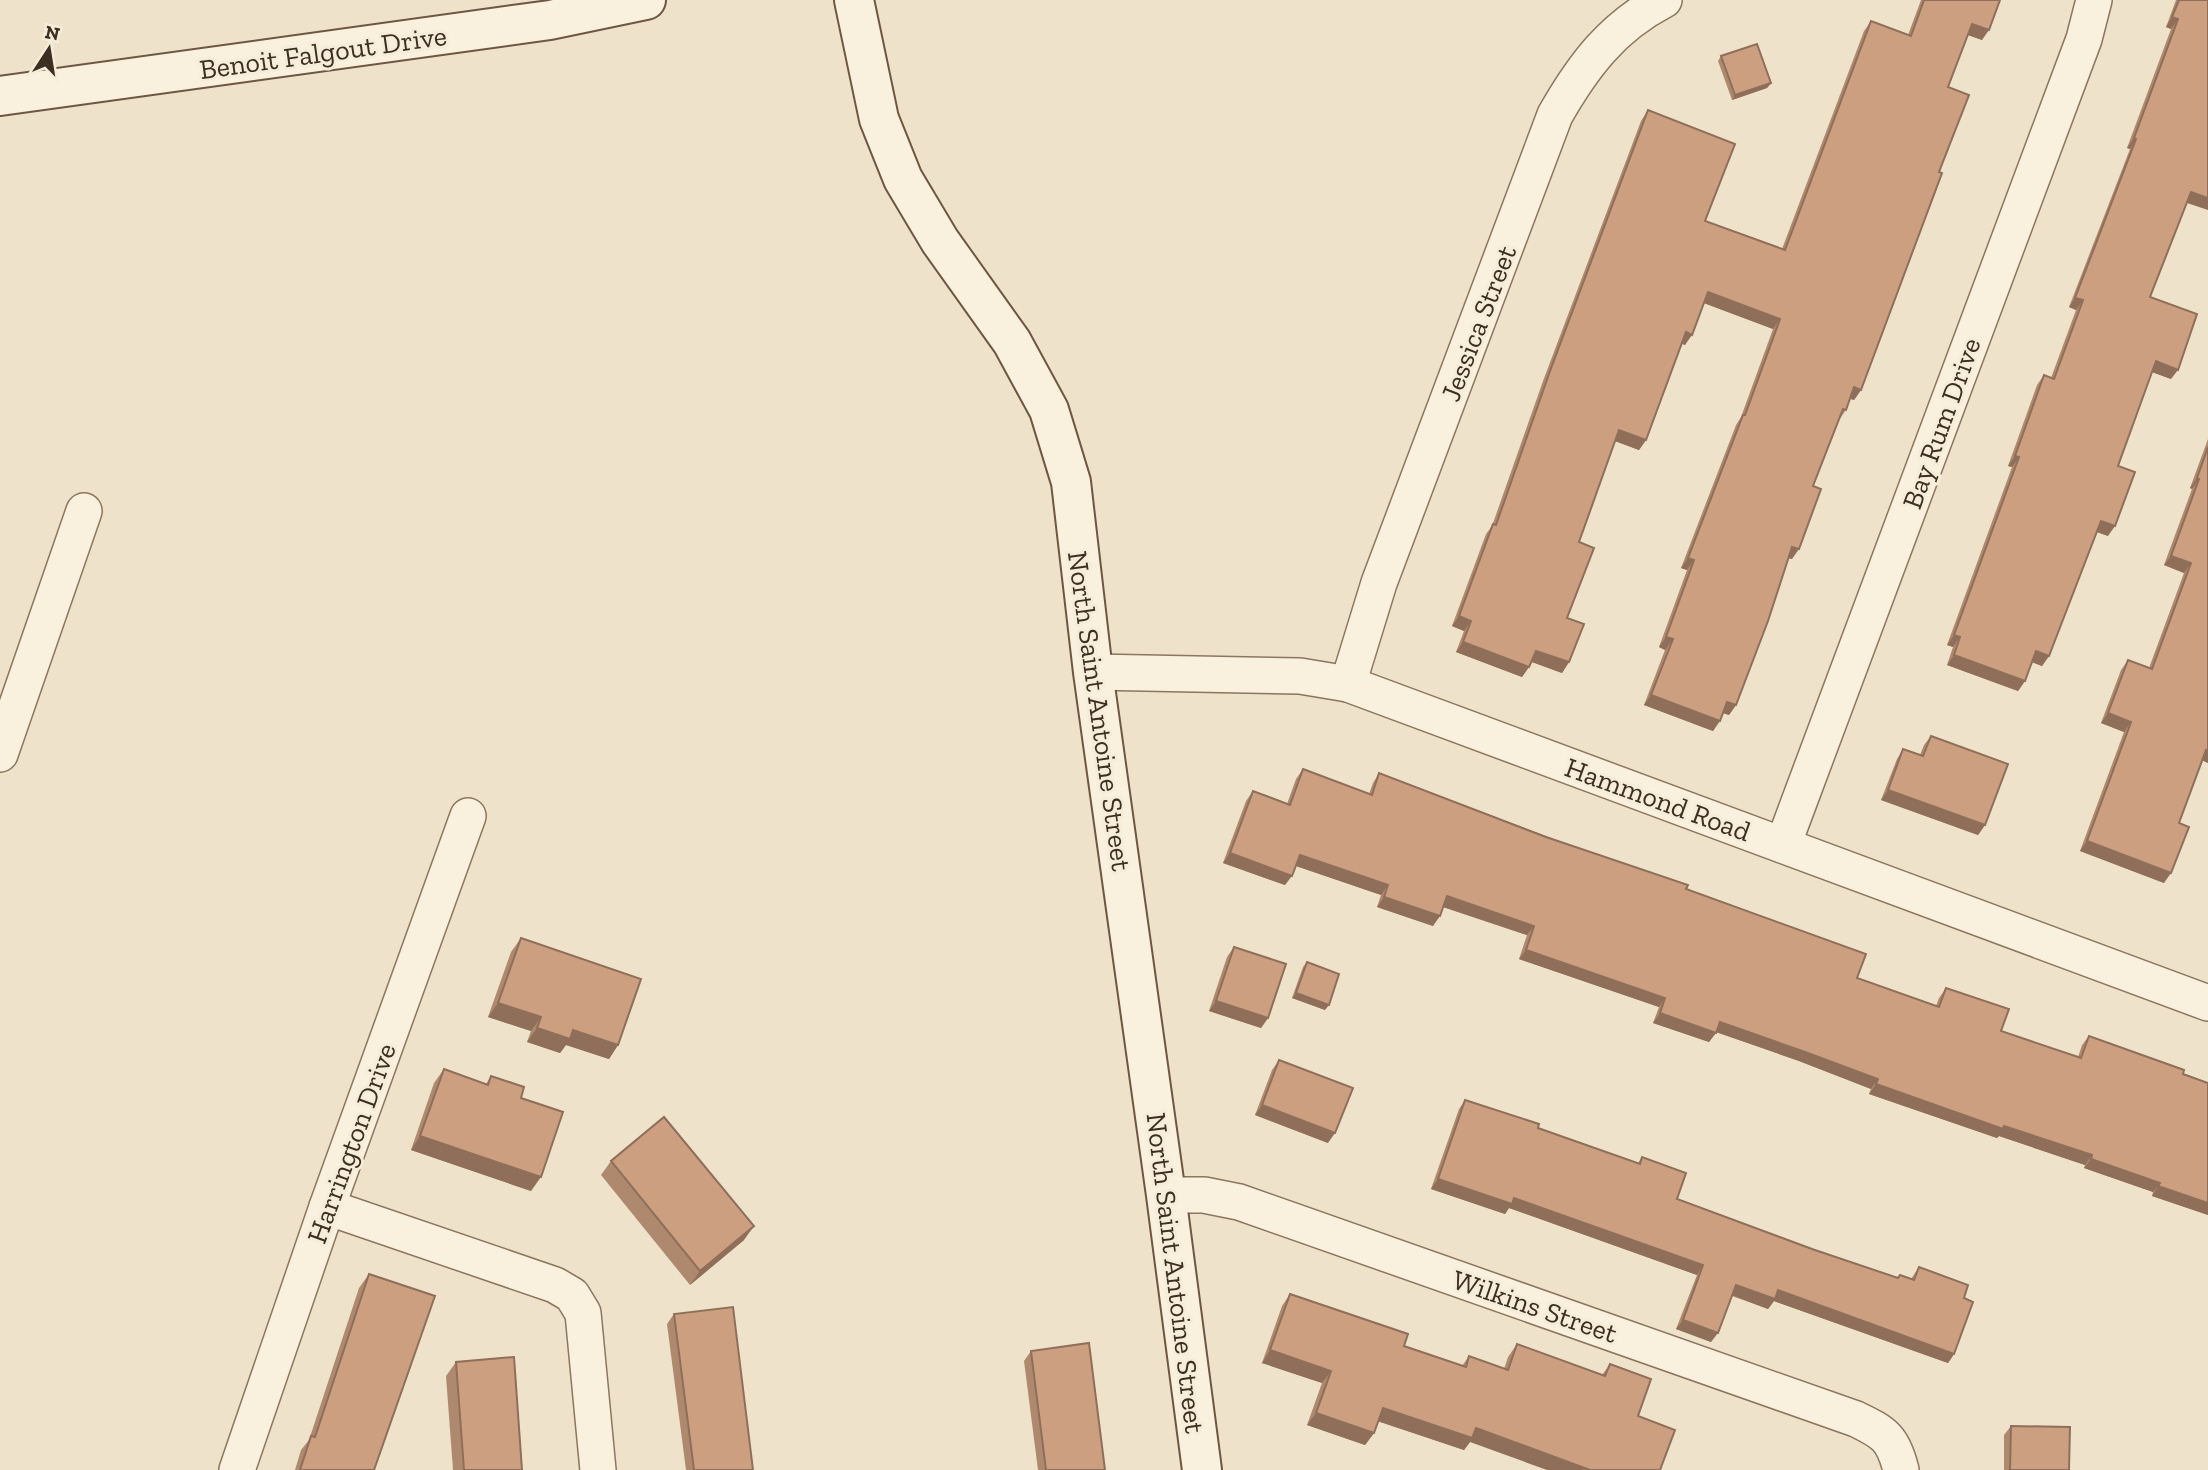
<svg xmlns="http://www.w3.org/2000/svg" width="2208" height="1470" font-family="'Zilla Slab',serif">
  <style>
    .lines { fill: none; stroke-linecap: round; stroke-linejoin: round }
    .street-casing { stroke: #8b765e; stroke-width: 38 }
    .secondary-casing { stroke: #6d5741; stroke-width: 42 }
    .street { stroke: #f9f0dd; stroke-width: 35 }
    .secondary { stroke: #f9f0dd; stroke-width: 38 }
    .wall { fill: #af896e }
    .shaded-wall { fill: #8f6f5a }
    .building { fill: #cc9f80; stroke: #8f6f5a; stroke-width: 2 }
    .labels { text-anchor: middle; stroke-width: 6; stroke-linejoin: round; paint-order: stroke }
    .street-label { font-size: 28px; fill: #3c2e21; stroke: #f6edd9 }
  </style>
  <rect width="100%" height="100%" fill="#eee3ca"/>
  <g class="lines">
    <defs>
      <g id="street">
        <path d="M1093,672L1300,676L1348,684L2208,1003"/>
        <path d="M1348,684L1379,583L1555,115C1583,66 1612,27 1664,0"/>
        <path d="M0,754L84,511"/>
        <path d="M1783,845L2084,39L2094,0"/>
        <path d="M1166,1195H1204L1239,1202L1856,1419C1885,1433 1893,1438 1901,1470"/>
        <path d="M327,1207L555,1285L572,1295L583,1313L598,1470"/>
        <path d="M237,1470L327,1207L468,816"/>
      </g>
      <g id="secondary">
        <path d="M854,0L879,119L903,179L940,241L1012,342L1049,410L1071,482L1093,672L1166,1195L1202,1470"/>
        <path d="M0,96L550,20L646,0"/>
      </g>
    </defs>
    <!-- street casing -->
    <use href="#street" class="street-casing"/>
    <!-- secondary casing -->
    <use href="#secondary" class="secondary-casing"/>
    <!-- street -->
    <use href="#street" class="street"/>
    <!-- secondary -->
    <use href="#secondary" class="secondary"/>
  </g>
  <!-- wall -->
  <g class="wall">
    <path d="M1921,0H2000L1982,40L1968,35L1948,87L1939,172L1861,390L1854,400L1850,399L1846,410L1839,420L1813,486L1792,559L1788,558L1736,705L1729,715L1723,713L1713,731L1644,705L1665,650L1659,647L1687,570L1681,568L1736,425L1741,417L1773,329L1704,303L1685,345L1682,344L1646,440L1639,450L1615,441L1579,542L1567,618L1569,662L1562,673L1532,662L1522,677L1456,652L1464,631L1452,626L1486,534L1492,526L1543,381L1641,121L1648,110L1705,221L1782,249L1864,31L1871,21L1908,35Z"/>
    <path d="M2176,0H2208L2186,203L2150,297L2171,379L2152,372L2118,466L2108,536L2097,532L2049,656L2042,666L2032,662L2025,681L2018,691L1947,665L1953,647L1947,645L2012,467L2008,466L2037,385L2044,375L2051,378L2076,310L2069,307L2130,149L2127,148L2171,29L2166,27Z"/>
    <path d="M1721,56L1771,83L1767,88L1732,100L1718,61Z"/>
    <path d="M2208,439V763L2202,760L2179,823L2164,883L2080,851L2124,732L2101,723L2121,670L2128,660L2149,668L2184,573L2164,565L2192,489L2190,488Z"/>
    <path d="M1931,736L1985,825L1978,835L1881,800L1897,759L1903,749L1920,755L1924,745Z"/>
    <path d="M1303,769L1369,794L1373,783L1379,773L1686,889L1857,978L1936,1006L1939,998L1946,988L2001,1031L2078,1057L2082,1045L2089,1036L2183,1074L2208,1083V1215L2152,1196L2153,1192L2084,1168L2085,1165L1999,1136L1997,1138L1869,1094L1871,1089L1799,1061L1716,1032L1709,1042L1653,1023L1659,1007L1519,959L1527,935L1443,907L1433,926L1377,907L1381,895L1296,866L1285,885L1223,863L1246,801L1253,791L1287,804L1296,779Z"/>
    <path d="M521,938L618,1045L609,1059L566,1045L560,1053L527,1042L531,1031L488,1017L511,952Z"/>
    <path d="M1234,947L1268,1018L1261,1028L1209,1011L1227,957Z"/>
    <path d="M1307,962L1325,1010L1292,998L1303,967Z"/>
    <path d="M1279,1060L1328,1143L1255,1115L1272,1070Z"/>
    <path d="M444,1069L486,1084L491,1076L521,1098L531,1191L411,1150L434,1083Z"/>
    <path d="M1465,1100L1538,1128L1638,1163L1642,1157L1677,1199L1812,1249L1898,1278L1900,1275L1911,1279L1919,1267L1964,1298L1954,1354L1948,1363L1774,1301L1768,1309L1732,1296L1711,1342L1676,1329L1697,1275L1509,1208L1505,1214L1431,1189L1459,1109Z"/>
    <path d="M611,1161L744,1240L690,1285L601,1175Z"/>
    <path d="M369,1274L374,1470H295L301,1450L309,1440L359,1288Z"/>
    <path d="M1290,1294L1404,1346L1462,1366L1469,1356L1504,1369L1508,1357L1517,1344L1602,1375L1610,1364L1651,1379L1470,1442L1464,1450L1378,1421L1374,1433L1365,1445L1307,1425L1322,1383L1262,1363L1282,1306Z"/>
    <path d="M674,1314L753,1470H686L667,1324Z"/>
    <path d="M1031,1351L1105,1470H1038L1024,1361Z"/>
    <path d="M456,1362L522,1470H453L446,1376Z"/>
    <path d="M2011,1426L2069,1470H2004V1435Z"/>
  </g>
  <!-- shaded-wall -->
  <g class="shaded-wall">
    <path d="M2172,17L2178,19L2171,29L2166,27Z"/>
    <path d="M1972,24L1989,30L1982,40L1965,34Z"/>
    <path d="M1771,83L1767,88L1732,100L1735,95Z"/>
    <path d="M2134,138L2136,139L2130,149L2127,148Z"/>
    <path d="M2191,192L2208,198V210L2184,202Z"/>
    <path d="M1708,292L1780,319L1773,329L1701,302Z"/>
    <path d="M2075,298L2083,300L2076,310L2069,307Z"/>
    <path d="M1686,332L1692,335L1685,345L1679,342Z"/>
    <path d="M2156,361L2178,370L2171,379L2149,371Z"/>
    <path d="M1854,387L1861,390L1854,400L1847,397Z"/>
    <path d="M1619,430L1646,440L1639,450L1612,440Z"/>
    <path d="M2015,456L2019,457L2012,467L2008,466Z"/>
    <path d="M2197,478L2199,479L2192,489L2190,488Z"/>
    <path d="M2101,521L2115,526L2108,536L2094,531Z"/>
    <path d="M1792,547L1799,549L1792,559L1785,557Z"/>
    <path d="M2171,556L2191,563L2184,573L2164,565Z"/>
    <path d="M1688,558L1694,560L1687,570L1681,568Z"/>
    <path d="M1459,616L1471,621L1464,631L1452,626Z"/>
    <path d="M1954,635L1960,637L1953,647L1947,645Z"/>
    <path d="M1666,637L1673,639L1665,650L1659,647Z"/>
    <path d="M1463,642L1529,667L1522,677L1456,652Z"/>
    <path d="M1536,651L1569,662L1562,673L1529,661Z"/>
    <path d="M2036,651L2049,656L2042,666L2029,661Z"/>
    <path d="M1954,655L2025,681L2018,691L1947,665Z"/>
    <path d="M1651,695L1720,721L1713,731L1644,705Z"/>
    <path d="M1727,702L1736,705L1729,715L1720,712Z"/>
    <path d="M2108,713L2131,722L2124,732L2101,723Z"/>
    <path d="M2206,750L2208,751V763L2199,759Z"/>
    <path d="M1888,790L1985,825L1978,835L1881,800Z"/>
    <path d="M2087,841L2171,873L2164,883L2080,851Z"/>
    <path d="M1230,853L1292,876L1285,885L1223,863Z"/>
    <path d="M1300,855L1388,885L1381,895L1293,865Z"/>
    <path d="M1447,896L1534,926L1527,935L1440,906Z"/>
    <path d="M1384,897L1440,916L1433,926L1377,907Z"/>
    <path d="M1526,950L1665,998L1659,1007L1519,959Z"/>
    <path d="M1296,993L1329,1005L1325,1010L1292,998Z"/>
    <path d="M1216,1001L1268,1018L1261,1028L1209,1011Z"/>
    <path d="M498,1003L541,1017L531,1031L488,1017Z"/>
    <path d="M1660,1013L1716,1033L1709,1042L1653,1023Z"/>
    <path d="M1720,1022L1805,1052L1878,1079L1871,1089L1799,1061L1713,1031Z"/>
    <path d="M537,1028L573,1030L618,1045L609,1059L566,1045L560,1053L527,1042Z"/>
    <path d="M1876,1084L2004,1126L2092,1155L2085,1165L1999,1136L1997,1138L1869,1094Z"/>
    <path d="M1262,1105L1335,1133L1328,1143L1255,1115Z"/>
    <path d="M420,1136L541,1177L531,1191L411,1150Z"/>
    <path d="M2091,1159L2160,1183L2153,1192L2084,1168Z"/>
    <path d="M1438,1179L1514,1198L1703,1265L1697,1275L1509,1208L1505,1214L1431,1189Z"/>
    <path d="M2158,1186L2208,1203V1215L2152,1196Z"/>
    <path d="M754,1226L744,1240L690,1285L700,1271Z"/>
    <path d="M1736,1285L1778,1290L1954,1354L1948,1363L1774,1301L1768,1309L1729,1294Z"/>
    <path d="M1683,1320L1718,1333L1711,1342L1676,1329Z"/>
    <path d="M1270,1350L1331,1371L1322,1383L1262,1363Z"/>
    <path d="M1383,1408L1476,1428L1590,1470H1547L1470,1442L1464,1450L1374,1420Z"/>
    <path d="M1316,1413L1374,1433L1365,1445L1307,1425Z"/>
  </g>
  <!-- building -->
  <g class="building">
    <path d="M1924,0H2000L1989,30L1972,24L1948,87L1969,95L1939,172L1942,173L1861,390L1854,387L1846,410L1843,409L1813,486L1821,489L1799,549L1792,547L1768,621L1736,705L1727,702L1720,721L1651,695L1673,639L1666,637L1694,560L1688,558L1743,415H1745L1780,319L1708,292L1692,335L1686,332L1646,440L1619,430L1579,542L1594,548L1567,618L1584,624L1569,662L1536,651L1529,667L1463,642L1471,621L1459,616L1493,524L1496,525L1550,371L1648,110L1735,144L1705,221L1785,250L1871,21L1911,36Z"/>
    <path d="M2179,0H2208V198L2191,192L2150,297L2197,314L2178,370L2156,361L2118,466L2135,472L2115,526L2101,521L2049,656L2036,651L2025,681L1954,655L1960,637L1954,635L2019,457L2015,456L2044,375L2054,379L2083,300L2075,298L2136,139L2134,138L2178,19L2172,17Z"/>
    <path d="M1757,44L1771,83L1735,95L1721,56Z"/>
    <path d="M2208,447V751L2206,750L2179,823L2189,827L2171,873L2087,841L2131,722L2108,713L2128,660L2152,669L2191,563L2171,556L2199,479L2197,478Z"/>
    <path d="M1931,736L2008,764L1985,825L1888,790L1903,749L1923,756Z"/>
    <path d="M1303,769L1372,795L1379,773L1546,837L1688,885L1686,889L1866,954L1857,978L1939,1007L1946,988L2009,1009L2001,1031L2081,1058L2089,1036L2184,1070L2183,1074L2208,1083V1203L2158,1186L2160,1183L2091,1159L2092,1155L2004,1126L2003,1129L1876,1084L1878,1079L1805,1052L1720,1022L1716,1033L1660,1013L1665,998L1526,950L1534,926L1447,896L1440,916L1384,897L1388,885L1300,855L1292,876L1230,853L1253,791L1290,805Z"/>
    <path d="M521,938L641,979L618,1045L573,1030L570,1039L537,1028L541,1017L498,1003Z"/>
    <path d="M1234,947L1286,964L1268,1018L1216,1001Z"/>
    <path d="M1307,962L1339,974L1329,1005L1296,993Z"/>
    <path d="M1279,1060L1353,1088L1335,1133L1262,1105Z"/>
    <path d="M444,1069L488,1085L491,1076L524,1087L521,1098L563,1112L541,1177L420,1136Z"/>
    <path d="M1465,1100L1539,1124L1538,1128L1640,1164L1642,1157L1686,1173L1677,1199L1812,1249L1898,1278L1900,1275L1914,1280L1919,1267L1968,1285L1964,1298L1973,1302L1954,1354L1778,1290L1775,1299L1736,1285L1718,1333L1683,1320L1703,1265L1514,1198L1512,1204L1438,1179Z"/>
    <path d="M664,1117L754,1226L700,1271L611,1161Z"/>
    <path d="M369,1274L435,1296L374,1470H300L311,1436L315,1437Z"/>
    <path d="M1290,1294L1408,1334L1404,1346L1466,1367L1469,1356L1508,1370L1517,1344L1605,1376L1610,1364L1651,1379L1638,1416L1675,1430L1660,1470H1590L1476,1428L1472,1438L1383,1408L1374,1433L1316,1413L1331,1371L1270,1350Z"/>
    <path d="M733,1307L753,1470H694L674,1314Z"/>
    <path d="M1089,1343L1105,1470H1046L1031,1351Z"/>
    <path d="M514,1357L522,1470H464L456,1362Z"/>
    <path d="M2011,1426L2070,1427L2069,1470H2010Z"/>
  </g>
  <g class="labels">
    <!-- street labels -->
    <g class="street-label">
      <text transform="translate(323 52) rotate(-8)" y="10">Benoit Falgout Drive</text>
      <text transform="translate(1478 323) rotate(-69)" y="10">Jessica Street</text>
      <text transform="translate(1941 423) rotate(-70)" y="10">Bay Rum Drive</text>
      <text transform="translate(1100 711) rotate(82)" y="10">North Saint Antoine Street</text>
      <text transform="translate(1658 799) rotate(20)" y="10">Hammond Road</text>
      <text transform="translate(351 1143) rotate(-70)" y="10">Harrington Drive</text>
      <text transform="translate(1176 1273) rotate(83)" y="10">North Saint Antoine Street</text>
      <text transform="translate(1535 1306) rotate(19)" y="10">Wilkins Street</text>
    </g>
  </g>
  <!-- north arrow -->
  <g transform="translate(49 49) rotate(12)" stroke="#f6edd9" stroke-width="5" paint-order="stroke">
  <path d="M0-5L12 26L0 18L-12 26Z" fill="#3c2e21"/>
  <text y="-10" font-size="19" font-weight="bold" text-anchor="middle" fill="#3c2e21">N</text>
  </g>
</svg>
